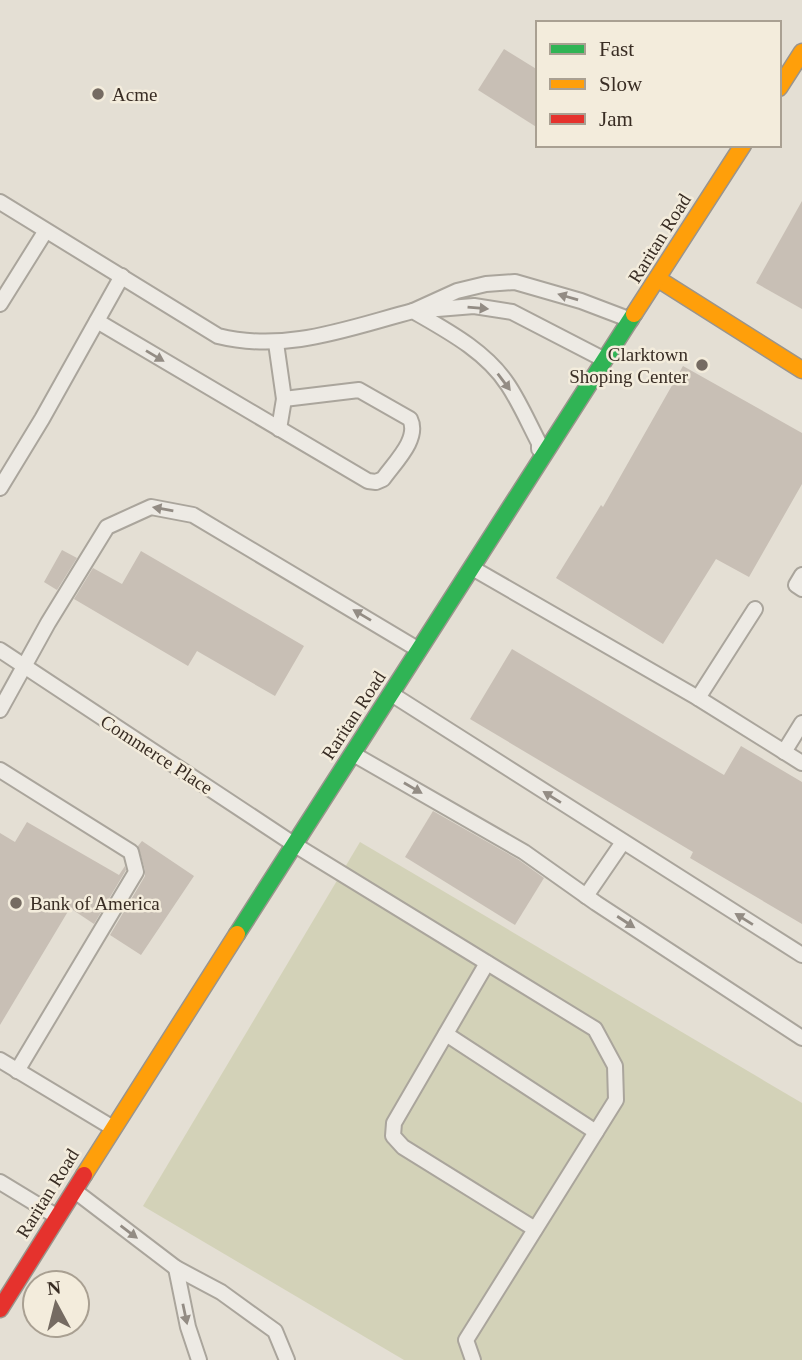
<svg xmlns="http://www.w3.org/2000/svg" width="802" height="1360" font-family="Georgia,serif">
  <style>
    .green { fill: #d3d2b8 }
    .building { fill: #c8bfb5 }
    .lines { fill: none; stroke-linecap: round; stroke-linejoin: round }
    .lane-casing { stroke: #aaa59c; stroke-width: 18 }
    .fast-casing { stroke: #9a948c; stroke-width: 19 }
    .slow-casing { stroke: #9a948c; stroke-width: 19 }
    .jam-casing { stroke: #9a948c; stroke-width: 19 }
    .lane { stroke: #edeae4; stroke-width: 14 }
    .fast { stroke: #30b455; stroke-width: 16 }
    .slow { stroke: #ff9f0a; stroke-width: 16 }
    .jam { stroke: #e5322d; stroke-width: 16 }
    .oneway { fill: #938c84 }
    .poi-dot { fill: #756b62; stroke: #f3ecdc; stroke-width: 2.5 }
    .labels { text-anchor: middle; stroke-width: 5; stroke-linejoin: round; paint-order: stroke }
    .poi-label { font-size: 19px; fill: #392d24; stroke: #f3ecdc; text-anchor: start }
    .street-label { font-size: 19px; fill: #392d24; stroke: #f3ecdc }
  </style>
  <rect width="100%" height="100%" fill="#e4dfd4"/>
  <!-- green -->
  <path class="green" d="M360,842L802,1103V1360H404L143,1206Z"/>
  <!-- building -->
  <g class="building">
    <path d="M504,49L538,70V128L478,90Z"/>
    <path d="M802,201V309L756,283Z"/>
    <path d="M683,366L802,433V484L749,577L716,559L663,644L556,578L601,505L603,507Z"/>
    <path d="M62,550L77,558L57,590L44,582Z"/>
    <path d="M141,551L304,646L275,696L197,651L188,666L74,599L93,568L122,584Z"/>
    <path d="M512,649L724,775L741,746L802,782V924L690,858L693,852L470,719Z"/>
    <path d="M433,811L519,860L544,878L515,925L405,857Z"/>
    <path d="M27,822L119,875L125,866L126,870L94,924L70,908L0,1025V833L15,842Z"/>
    <path d="M142,841L194,876L141,955L110,935L145,876V870L138,846Z"/>
  </g>
  <g class="lines">
    <defs>
      <g id="lane">
        <path d="M0,202L218,336C286,353 348,328 413,311C446,330 486,351 508,385C520,403 529,424 539,443V449"/>
        <path d="M0,304L45,232"/>
        <path d="M97,321L368,481L376,482L383,479C394,463 420,439 410,419L359,390L284,399L276,343"/>
        <path d="M603,359L512,312L474,306L413,311L457,291L486,284L515,282L581,301L631,320"/>
        <path d="M279,429L284,399"/>
        <path d="M0,488L42,419L122,276"/>
        <path d="M474,569L698,698L802,763"/>
        <path d="M802,575L796,585L802,589"/>
        <path d="M0,650L295,845L595,1029L615,1066L616,1100L466,1340L473,1360"/>
        <path d="M393,695L802,955"/>
        <path d="M698,698L755,609"/>
        <path d="M0,710L48,623L107,527L151,507L193,515L419,650"/>
        <path d="M784,752L802,723"/>
        <path d="M355,755L524,852L596,903L802,1038"/>
        <path d="M0,770L131,852L136,872L17,1071"/>
        <path d="M586,896L623,842"/>
        <path d="M487,963L394,1123L393,1136L403,1147L535,1229"/>
        <path d="M446,1034L596,1132"/>
        <path d="M0,1060L113,1128"/>
        <path d="M0,1182L56,1216"/>
        <path d="M75,1191L176,1268L221,1292L275,1331L287,1360"/>
        <path d="M176,1268L188,1327L199,1360"/>
      </g>
      <path id="fast" d="M237,934L634,314"/>
      <g id="slow">
        <path d="M779,88L802,52"/>
        <path d="M658,279L802,370"/>
        <path d="M634,314L743,145"/>
        <path d="M84,1175L237,934"/>
      </g>
      <path id="jam" d="M0,1309L84,1175"/>
    </defs>
    <!-- lane casing -->
    <use href="#lane" class="lane-casing"/>
    <!-- fast casing -->
    <use href="#fast" class="fast-casing"/>
    <!-- slow casing -->
    <use href="#slow" class="slow-casing"/>
    <!-- jam casing -->
    <use href="#jam" class="jam-casing"/>
    <!-- lane -->
    <use href="#lane" class="lane"/>
    <!-- fast -->
    <use href="#fast" class="fast"/>
    <!-- slow -->
    <use href="#slow" class="slow"/>
    <!-- jam -->
    <use href="#jam" class="jam"/>
  </g>
  <!-- one-way arrows -->
  <defs><path id="oneway-solid" d="M-6-.8H1V-3.2L6.5 0L1 3.2V.8H-6Z" transform="scale(1.75)"/></defs>
  <g class="oneway">
    <use href="#oneway-solid" transform="translate(568 297) rotate(-164)"/>
    <use href="#oneway-solid" transform="translate(478 308) rotate(5)"/>
    <use href="#oneway-solid" transform="translate(155 356) rotate(31)"/>
    <use href="#oneway-solid" transform="translate(504 382) rotate(53)"/>
    <use href="#oneway-solid" transform="translate(163 509) rotate(-170)"/>
    <use href="#oneway-solid" transform="translate(362 615) rotate(-149)"/>
    <use href="#oneway-solid" transform="translate(413 788) rotate(30)"/>
    <use href="#oneway-solid" transform="translate(552 797) rotate(-148)"/>
    <use href="#oneway-solid" transform="translate(744 919) rotate(-148)"/>
    <use href="#oneway-solid" transform="translate(626 922) rotate(33)"/>
    <use href="#oneway-solid" transform="translate(129 1232) rotate(37)"/>
    <use href="#oneway-solid" transform="translate(185 1314) rotate(78)"/>
  </g>
  <!-- markers -->
  <g class="poi-dot">
    <circle cx="98" cy="94" r="7"/>
    <circle cx="702" cy="365" r="7"/>
    <circle cx="16" cy="903" r="7"/>
  </g>
  <g class="labels">
    <!-- poi labels -->
    <g class="poi-label">
      <text x="112" y="101">Acme</text>
      <text x="688" y="361" text-anchor="end">Clarktown<tspan x="688" dy="22">Shoping Center</tspan></text>
      <text x="30" y="910">Bank of America</text>
    </g>
    <!-- street labels -->
    <g class="street-label">
      <text transform="translate(659 238) rotate(-58)" y="7">Raritan Road</text>
      <text transform="translate(353 715) rotate(-57)" y="7">Raritan Road</text>
      <text transform="translate(157 754) rotate(33)" y="7">Commerce Place</text>
      <text transform="translate(47 1193) rotate(-58)" y="7">Raritan Road</text>
    </g>
  </g>
  <!-- legend -->
  <rect x="536" y="21" width="245" height="126" fill="#f3ecdc" stroke="#a9a092" stroke-width="2"/>
  <rect x="550" y="44" width="35" height="10" fill="#30b455" stroke="#a9a092" stroke-width="2"/>
  <text x="599" y="56" font-size="21" fill="#392d24">Fast</text>
  <rect x="550" y="79" width="35" height="10" fill="#ff9f0a" stroke="#a9a092" stroke-width="2"/>
  <text x="599" y="91" font-size="21" fill="#392d24">Slow</text>
  <rect x="550" y="114" width="35" height="10" fill="#e5322d" stroke="#a9a092" stroke-width="2"/>
  <text x="599" y="126" font-size="21" fill="#392d24">Jam</text>
  <!-- north arrow -->
  <g transform="translate(56 1304) rotate(353)"><circle r="33" fill="#f3ecdc" stroke="#a9a092" stroke-width="2"/>
  <path d="M0-5L12 26L0 18L-12 26Z" fill="#756b62"/>
  <text y="-10" font-size="19" font-weight="bold" text-anchor="middle" fill="#392d24">N</text>
  </g>
</svg>
